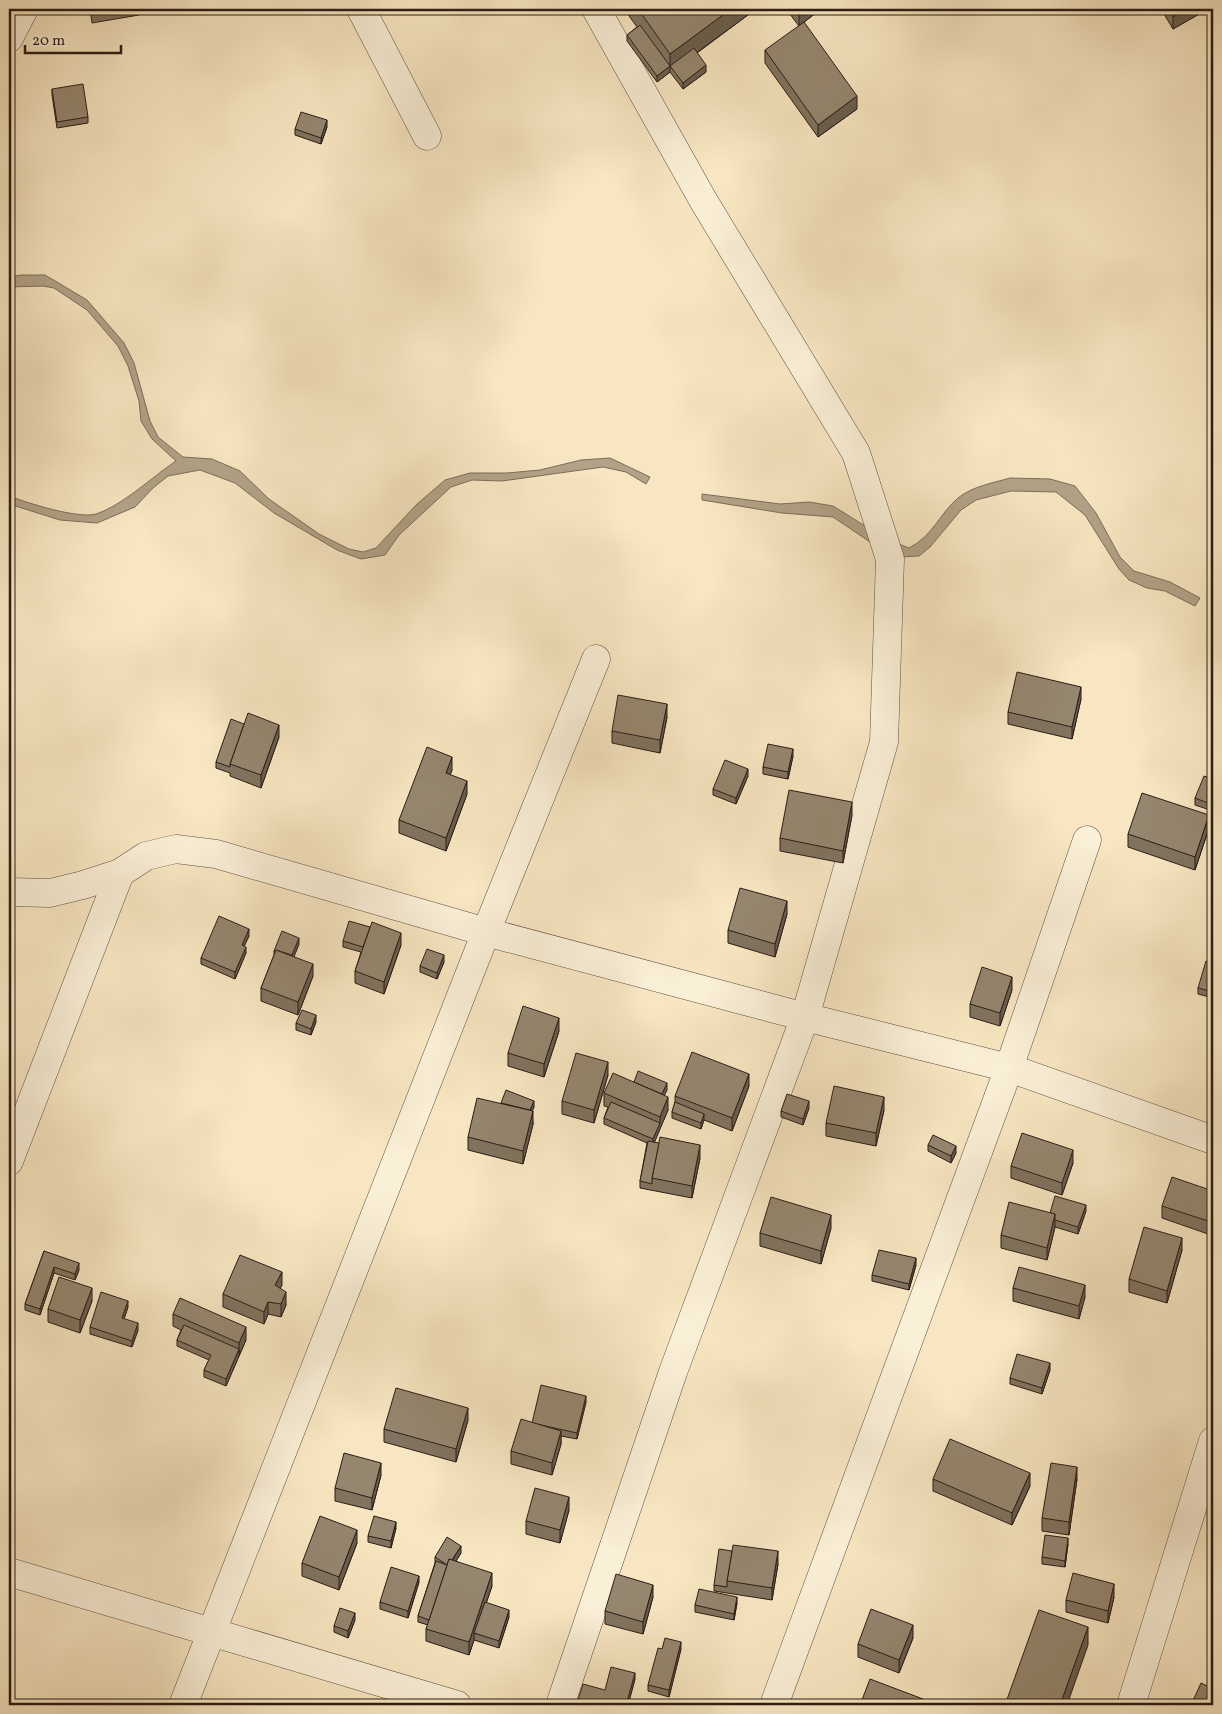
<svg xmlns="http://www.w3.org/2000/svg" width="1222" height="1714" font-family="Vollkorn,serif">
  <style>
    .water { fill: #b2a287; stroke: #7c6d5a }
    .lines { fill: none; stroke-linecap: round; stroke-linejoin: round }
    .minor-casing { stroke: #5e4f41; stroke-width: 29 }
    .minor { stroke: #faefd7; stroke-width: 28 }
    .wall { fill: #80735f; stroke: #2b1d16 }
    .shaded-wall { fill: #685e4e; stroke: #2b1d16 }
    .building { fill: #95866f; stroke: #2b1d16 }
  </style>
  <rect width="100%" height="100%" fill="#f7e6c1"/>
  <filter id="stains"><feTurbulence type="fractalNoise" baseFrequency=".004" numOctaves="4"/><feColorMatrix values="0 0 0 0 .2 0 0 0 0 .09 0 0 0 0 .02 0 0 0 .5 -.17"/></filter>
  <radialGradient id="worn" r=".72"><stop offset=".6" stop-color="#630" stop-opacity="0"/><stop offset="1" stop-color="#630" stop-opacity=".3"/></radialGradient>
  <!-- water -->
  <g class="water">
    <path d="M21,275H45L87,300L100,315L124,343L134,363L150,421L158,437L183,457L212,459L240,471L269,499L319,534L349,549L363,552L376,548L416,505L445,480L470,473H507L540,470L581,460L610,458L650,477L646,484L626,472L603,467L502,481L472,480L451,487L399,535L385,555L361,559L337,550L274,513L235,483L200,470L168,476L153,488L135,507L97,523L60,520L9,504V496C28,503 77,519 96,514C123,505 152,477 176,461L152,439L141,421L139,401L128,366L118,346L87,310L54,288L43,286L9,287V277Z"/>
    <path d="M1010,478L1050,479L1075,486L1096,513L1120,557L1134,571L1170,582L1200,598L1195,606L1165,591L1147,588L1129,580L1119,569L1085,515L1056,492L1011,491L976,500L961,510L930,547L919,556L899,557L882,550L833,517L782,513L702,500V494L780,504L809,502L833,506L886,539L909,548C932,537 940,513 958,498C973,486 993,483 1010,478Z"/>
  </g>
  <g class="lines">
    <defs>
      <g id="minor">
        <path d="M361,9L427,136"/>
        <path d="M9,38L24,9"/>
        <path d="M9,892L50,893L83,885L120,873L146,856L176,849L216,854L486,932L805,1017L1009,1068L1213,1140"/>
        <path d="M9,1161L120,873"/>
        <path d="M9,1572L457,1705"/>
        <path d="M183,1705L486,932L596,659"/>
        <path d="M560,1705L673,1372L805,1017L884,742L890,559L856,453L703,200L596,9"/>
        <path d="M774,1705L1009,1068L1087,840"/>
        <path d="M1131,1705L1213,1441"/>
      </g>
    </defs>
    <!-- minor casing -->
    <use href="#minor" class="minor-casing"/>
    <!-- minor -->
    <use href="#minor" class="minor"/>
  </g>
  <!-- wall -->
  <g class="wall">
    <path d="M90,9H139V15L92,23Z"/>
    <path d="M624,9H756L697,53L706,72L683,89L670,72L657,82L627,41V35L637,27Z"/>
    <path d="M786,9H821L799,26Z"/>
    <path d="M1161,9H1208L1173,29Z"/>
    <path d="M765,50L857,109L818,137L765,63Z"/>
    <path d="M52,89L88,117V123L57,128L52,95Z"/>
    <path d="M327,127L321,144L295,135V129Z"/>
    <path d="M1081,699L1072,739L1008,724V712Z"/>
    <path d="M667,717L660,753L612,743V731Z"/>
    <path d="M279,737L261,788L230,776V773L216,768V762Z"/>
    <path d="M793,756L788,779L763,774V767Z"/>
    <path d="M452,770L450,775L467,794L446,851L399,833V820Z"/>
    <path d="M748,776L736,804L713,795V789Z"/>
    <path d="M1213,779V811L1195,805V798Z"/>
    <path d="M852,815L843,863L780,851V838Z"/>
    <path d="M1209,828L1195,870L1128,847V834Z"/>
    <path d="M787,914L775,957L728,943V930Z"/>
    <path d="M249,936L244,946L246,953L235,979L201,964V958Z"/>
    <path d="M343,941L401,945L384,994L355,983V971L361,952L343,947Z"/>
    <path d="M299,944L294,956L313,976L298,1015L261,1001V988L274,955V951Z"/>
    <path d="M444,962L437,979L420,972V966Z"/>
    <path d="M1213,963V998L1198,994V988Z"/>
    <path d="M1012,990L1000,1026L970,1017V1004Z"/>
    <path d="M316,1022L311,1035L296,1030V1023Z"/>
    <path d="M559,1031L544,1077L508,1066V1053Z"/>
    <path d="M608,1075L594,1123L562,1114V1101Z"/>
    <path d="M633,1082L667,1090L664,1095L668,1110L654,1142L700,1158L692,1198L640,1188V1181L647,1143L604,1124V1118L608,1107L604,1106V1093Z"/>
    <path d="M749,1086L732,1131L704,1120L701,1129L672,1118V1112L675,1102V1096Z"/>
    <path d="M501,1103L534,1107L532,1111L533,1124L523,1164L468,1150V1137Z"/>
    <path d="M809,1108L803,1125L781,1117V1111Z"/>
    <path d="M884,1110L876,1146L826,1136V1123Z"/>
    <path d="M928,1145L956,1153L951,1163L928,1151Z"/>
    <path d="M1073,1163L1062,1195L1011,1178V1166Z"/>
    <path d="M1213,1191V1218L1208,1234L1162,1218V1206Z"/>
    <path d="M1086,1211L1078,1234L1055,1227L1047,1260L1001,1248V1235L1050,1213Z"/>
    <path d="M831,1228L821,1264L760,1246V1233Z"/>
    <path d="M1182,1250L1167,1303L1129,1292V1279Z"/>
    <path d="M44,1251L79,1270L75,1280L54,1273L40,1315L25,1310V1304Z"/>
    <path d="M916,1265L909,1290L872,1281V1275Z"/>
    <path d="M282,1285L280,1288L286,1305L281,1317L268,1314L264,1324L223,1307V1294Z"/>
    <path d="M1013,1288L1085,1297L1079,1319L1013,1301Z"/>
    <path d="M92,1301L80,1333L48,1322V1309Z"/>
    <path d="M128,1307L124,1319L138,1330L132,1347L90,1334V1327Z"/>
    <path d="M173,1314L246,1340L226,1386L204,1377V1370L209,1360L177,1346V1340L181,1330L173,1326Z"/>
    <path d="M1050,1370L1042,1394L1010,1384V1378Z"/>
    <path d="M586,1402L577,1439L561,1436V1444L552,1475L511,1464V1451L533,1422Z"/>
    <path d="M468,1420L456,1462L384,1442V1429Z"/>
    <path d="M381,1475L372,1510L335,1501V1488Z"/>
    <path d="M933,1479L1030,1486L1012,1525L933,1491Z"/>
    <path d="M1077,1479L1069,1535L1042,1531V1518Z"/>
    <path d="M569,1510L560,1543L526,1534V1521Z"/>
    <path d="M396,1528L391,1548L368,1542V1536Z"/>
    <path d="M357,1543L339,1590L302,1576V1563Z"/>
    <path d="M1068,1544L1065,1567L1042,1564V1557Z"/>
    <path d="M461,1553L456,1561L492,1586L486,1603L509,1617L499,1648L474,1640L469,1655L426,1641V1629L428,1625L418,1622V1616L435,1563V1557Z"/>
    <path d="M778,1564L772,1600L714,1591V1585Z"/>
    <path d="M419,1582L408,1618L380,1609V1602Z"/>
    <path d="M653,1597L643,1634L605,1624V1611Z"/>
    <path d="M1114,1597L1108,1623L1066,1612V1600Z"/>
    <path d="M737,1603L734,1620L695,1612V1605Z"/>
    <path d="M355,1620L348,1638L334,1632V1626Z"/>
    <path d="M913,1638L899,1673L858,1657V1644Z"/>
    <path d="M662,1649H681L669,1697L648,1691V1685Z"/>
    <path d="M635,1679L628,1705H578V1700Z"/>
  </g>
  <!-- shaded-wall -->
  <g class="shaded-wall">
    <path d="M731,9H756L673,70L670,66V72L657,82V76L670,66V54Z"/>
    <path d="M804,9H821L799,26V13Z"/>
    <path d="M1186,9H1208L1173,29V17Z"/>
    <path d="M706,65V72L683,89V83Z"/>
    <path d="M857,96V109L818,137V125Z"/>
    <path d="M327,120V127L321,144V138Z"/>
    <path d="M1081,687V699L1072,739V727Z"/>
    <path d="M667,704V717L660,753V740Z"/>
    <path d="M279,725V737L261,788V775Z"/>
    <path d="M793,749V756L788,779V772Z"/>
    <path d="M452,757V770L446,786V773Z"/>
    <path d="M748,769V776L736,804V798Z"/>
    <path d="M467,781V794L446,851V838Z"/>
    <path d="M852,802V815L843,863V851Z"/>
    <path d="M1209,815V828L1195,870V857Z"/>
    <path d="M787,901V914L775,957V944Z"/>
    <path d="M249,929V936L242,951V945Z"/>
    <path d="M401,933V945L384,994V982Z"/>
    <path d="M299,938V944L291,964V958Z"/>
    <path d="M246,947V953L235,979V972Z"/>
    <path d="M444,955V962L437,979V973Z"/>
    <path d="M313,964V976L298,1015V1002Z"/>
    <path d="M1012,977V990L1000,1026V1013Z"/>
    <path d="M316,1015V1022L311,1035V1029Z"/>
    <path d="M559,1018V1031L544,1077V1064Z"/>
    <path d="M608,1062V1075L594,1123V1110Z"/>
    <path d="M749,1074V1086L732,1131V1118Z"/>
    <path d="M667,1083V1090L659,1106V1100Z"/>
    <path d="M668,1097V1110L653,1146V1139L660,1123V1117Z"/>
    <path d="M884,1097V1110L876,1146V1133Z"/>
    <path d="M534,1101V1107L528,1122V1116Z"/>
    <path d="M809,1101V1108L803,1125V1119Z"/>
    <path d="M533,1111V1124L523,1164V1151Z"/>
    <path d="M704,1114V1120L701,1129V1123Z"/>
    <path d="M700,1145V1158L692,1198V1186Z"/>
    <path d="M956,1146V1153L951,1163V1156Z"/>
    <path d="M1073,1150V1163L1062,1195V1183Z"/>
    <path d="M1086,1205V1211L1078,1234V1227Z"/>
    <path d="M1213,1206V1218L1208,1234V1221Z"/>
    <path d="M1055,1214V1227L1047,1260V1248Z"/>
    <path d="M831,1215V1228L821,1264V1251Z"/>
    <path d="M1182,1238V1250L1167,1303V1291Z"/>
    <path d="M916,1258V1265L909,1290V1284Z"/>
    <path d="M79,1263V1270L75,1280V1274Z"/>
    <path d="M54,1267V1273L40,1315V1309Z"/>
    <path d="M282,1272V1285L275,1298V1285Z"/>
    <path d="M1085,1285V1297L1079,1319V1306Z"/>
    <path d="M92,1288V1301L80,1333V1320Z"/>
    <path d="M286,1292V1305L281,1317V1304Z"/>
    <path d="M128,1301V1307L122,1325V1318Z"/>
    <path d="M268,1302V1314L264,1324V1312Z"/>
    <path d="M138,1323V1330L132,1347V1341Z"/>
    <path d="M246,1327V1340L239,1356V1343Z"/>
    <path d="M239,1349V1356L226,1386V1379Z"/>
    <path d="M1050,1363V1370L1042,1394V1388Z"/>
    <path d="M586,1396V1402L577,1439V1433Z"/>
    <path d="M468,1408V1420L456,1462V1449Z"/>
    <path d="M561,1431V1444L552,1475V1463Z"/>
    <path d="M381,1463V1475L372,1510V1498Z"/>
    <path d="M1077,1467V1479L1069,1535V1522Z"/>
    <path d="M1030,1473V1486L1012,1525V1513Z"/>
    <path d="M569,1497V1510L560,1543V1530Z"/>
    <path d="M396,1522V1528L391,1548V1541Z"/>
    <path d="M357,1530V1543L339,1590V1577Z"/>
    <path d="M1068,1538V1544L1065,1567V1561Z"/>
    <path d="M461,1546V1553L449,1572V1566Z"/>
    <path d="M778,1551V1564L772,1600V1588Z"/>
    <path d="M492,1573V1586L476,1634L474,1633V1640L469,1655V1642Z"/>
    <path d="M419,1576V1582L408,1618V1611Z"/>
    <path d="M1114,1584V1597L1108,1623V1611Z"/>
    <path d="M653,1585V1597L643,1634V1622Z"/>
    <path d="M737,1597V1603L734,1620V1614Z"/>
    <path d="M509,1610V1617L499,1648V1641Z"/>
    <path d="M355,1613V1620L348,1638V1631Z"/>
    <path d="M913,1625V1638L899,1673V1660Z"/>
    <path d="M1088,1627V1645L1067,1705H1060Z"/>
    <path d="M681,1642V1649L669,1697V1690Z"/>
    <path d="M635,1673V1679L628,1705H626Z"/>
  </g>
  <!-- building -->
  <g class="building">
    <path d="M638,9H731L670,54Z"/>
    <path d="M796,9H804L799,13Z"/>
    <path d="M1169,9H1186L1173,17Z"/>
    <path d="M804,22L857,96L818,125L765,50Z"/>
    <path d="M640,25L670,66L657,76L627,35Z"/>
    <path d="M694,48L706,65L683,83L670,66Z"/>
    <path d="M83,84L88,117L57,122L52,89Z"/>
    <path d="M301,112L327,120L321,138L295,129Z"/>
    <path d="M1017,672L1081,687L1072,727L1008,712Z"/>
    <path d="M618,695L667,704L660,740L612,731Z"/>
    <path d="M248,713L279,725L261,775L230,764Z"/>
    <path d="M231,719L244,724L230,764V767L216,762Z"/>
    <path d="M768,744L793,749L788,772L763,767Z"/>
    <path d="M427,747L452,757L446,773L467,781L446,838L399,820Z"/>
    <path d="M725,760L748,769L736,798L713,789Z"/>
    <path d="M1204,776L1213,779V805L1195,798Z"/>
    <path d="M789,790L852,802L843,851L780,838Z"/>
    <path d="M1142,793L1209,815L1195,857L1128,834Z"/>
    <path d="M740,888L787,901L775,944L728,930Z"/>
    <path d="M219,916L249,929L242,945L246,947L235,972L201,958Z"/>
    <path d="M349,921L370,927L363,947L343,941Z"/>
    <path d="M372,922L401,933L384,982L355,971Z"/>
    <path d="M282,931L299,938L292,955L276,950V952L274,951Z"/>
    <path d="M427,949L444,955L437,973L420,966Z"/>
    <path d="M276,950L313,964L298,1002L261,988Z"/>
    <path d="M1206,961L1213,963V992L1198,988Z"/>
    <path d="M982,967L1012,977L1000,1013L970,1004Z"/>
    <path d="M523,1006L559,1018L544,1064L508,1053Z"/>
    <path d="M302,1010L316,1015L311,1029L296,1023Z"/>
    <path d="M692,1052L749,1074L732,1118L675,1096Z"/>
    <path d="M576,1053L608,1062L594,1110L562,1101Z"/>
    <path d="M638,1071L667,1083L662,1094L634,1082Z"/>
    <path d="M613,1073L668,1097L660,1117L604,1093Z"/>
    <path d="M834,1086L884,1097L876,1133L826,1123Z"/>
    <path d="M506,1090L534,1101L530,1110L501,1103Z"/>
    <path d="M787,1094L809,1101L803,1119L781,1111Z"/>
    <path d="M477,1098L533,1111L523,1151L468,1137Z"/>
    <path d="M611,1102L660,1123L653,1139L604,1118Z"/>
    <path d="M675,1102L704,1114L701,1123L672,1112Z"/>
    <path d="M1022,1133L1073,1150L1062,1183L1011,1166Z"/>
    <path d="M933,1135L956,1146L951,1156L928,1145Z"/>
    <path d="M660,1137L700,1145L692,1186L652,1178Z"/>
    <path d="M648,1141L659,1143L652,1178V1184L640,1181Z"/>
    <path d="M1172,1177L1213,1191V1206L1208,1221L1162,1206Z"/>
    <path d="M1055,1196L1086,1205L1078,1227L1055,1220V1214L1050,1213Z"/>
    <path d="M771,1197L831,1215L821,1251L760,1233Z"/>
    <path d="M1009,1202L1055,1214L1047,1248L1001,1235Z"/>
    <path d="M1144,1227L1182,1238L1167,1291L1129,1279Z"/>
    <path d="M879,1250L916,1258L909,1284L872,1275Z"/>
    <path d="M44,1251L79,1263L75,1274L54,1267L40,1309L25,1304Z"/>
    <path d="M240,1255L282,1272L275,1285L286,1292L281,1304L268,1302L264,1312L223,1294Z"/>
    <path d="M1019,1267L1085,1285L1079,1306L1013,1288Z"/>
    <path d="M59,1277L92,1288L80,1320L48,1309Z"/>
    <path d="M101,1292L128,1301L122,1318L138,1323L132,1341L90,1327Z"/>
    <path d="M180,1298L246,1327L239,1343L173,1314Z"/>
    <path d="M184,1325L239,1349L226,1379L204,1370L211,1355L177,1340Z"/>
    <path d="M1017,1354L1050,1363L1042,1388L1010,1378Z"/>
    <path d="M541,1385L586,1396L577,1433L532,1423Z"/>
    <path d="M396,1388L468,1408L456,1449L384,1429Z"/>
    <path d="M521,1419L561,1431L552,1463L511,1451Z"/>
    <path d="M950,1439L1030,1473L1012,1513L933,1479Z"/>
    <path d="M344,1453L381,1463L372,1498L335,1488Z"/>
    <path d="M1051,1463L1077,1467L1069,1522L1042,1518Z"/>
    <path d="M535,1488L569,1497L560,1530L526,1521Z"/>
    <path d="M320,1516L357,1530L339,1577L302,1563Z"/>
    <path d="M374,1516L396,1522L391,1541L368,1536Z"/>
    <path d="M1045,1535L1068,1538L1065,1561L1042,1557Z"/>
    <path d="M447,1537L461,1546L452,1560L449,1559L447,1565L435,1557Z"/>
    <path d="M733,1545L778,1551L772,1588L727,1581Z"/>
    <path d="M719,1549L732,1551L727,1581V1587L714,1585Z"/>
    <path d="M449,1559L492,1573L469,1642L426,1629Z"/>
    <path d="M436,1561L447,1565L429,1620L418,1616Z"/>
    <path d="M391,1567L419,1576L408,1611L380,1602Z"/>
    <path d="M1073,1573L1114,1584L1108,1611L1066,1600Z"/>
    <path d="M616,1574L653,1585L643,1622L605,1611Z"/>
    <path d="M699,1589L737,1597L734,1614L695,1605Z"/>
    <path d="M485,1602L509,1610L499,1641L474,1633Z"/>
    <path d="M340,1608L355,1613L348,1631L334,1626Z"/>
    <path d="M871,1609L913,1625L899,1660L858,1644Z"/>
    <path d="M1039,1610L1088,1627L1060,1705H1005Z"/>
    <path d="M665,1638L681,1642L669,1690L648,1685L658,1648L662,1649Z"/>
    <path d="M611,1667L635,1673L626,1705H599L578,1700L583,1684L605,1690Z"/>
    <path d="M870,1679L931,1702L930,1705H860Z"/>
    <path d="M1201,1683L1213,1689V1705H1191Z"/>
  </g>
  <!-- margin -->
  <rect width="1222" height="1714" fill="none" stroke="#f7e6c1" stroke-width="30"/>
  <rect x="10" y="10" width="1202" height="1694" fill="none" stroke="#2b1d16" stroke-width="2.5"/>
  <rect x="15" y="15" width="1192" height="1684" fill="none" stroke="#2b1d16"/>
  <!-- scale -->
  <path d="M25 45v8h96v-8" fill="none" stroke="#2b1d16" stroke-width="2.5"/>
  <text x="32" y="45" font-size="15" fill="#2b1d16" stroke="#faefd7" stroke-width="4" paint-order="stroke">20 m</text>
  <rect width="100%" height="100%" filter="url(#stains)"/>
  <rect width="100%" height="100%" fill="url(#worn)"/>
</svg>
